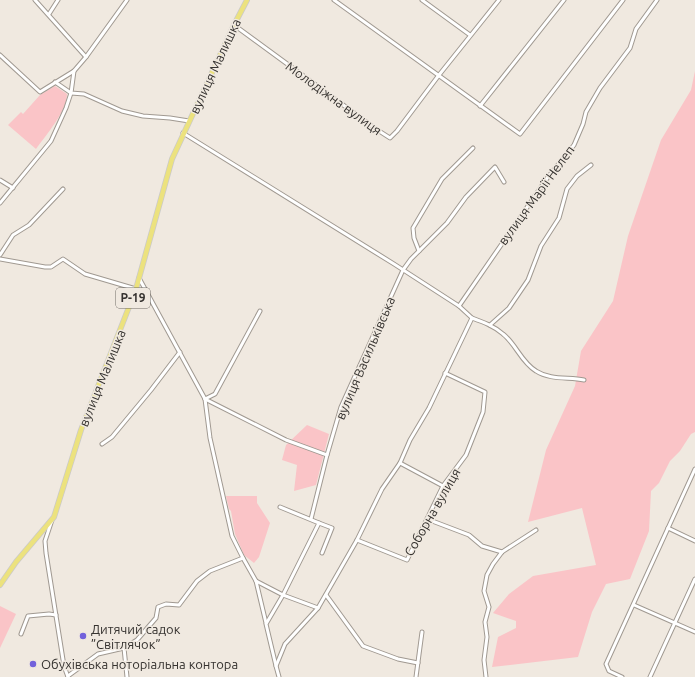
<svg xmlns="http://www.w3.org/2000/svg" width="695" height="677" font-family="Ubuntu,sans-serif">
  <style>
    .green { fill: #fac4c7 }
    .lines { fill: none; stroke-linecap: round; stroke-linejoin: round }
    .street-casing { stroke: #a09991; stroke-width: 5 }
    .primary-casing { stroke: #cbcac9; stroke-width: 6 }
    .street { stroke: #fff; stroke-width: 3 }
    .primary { stroke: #ece27e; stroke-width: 4.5 }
    .poi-dot { fill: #7261db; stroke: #f0e9e0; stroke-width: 1.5 }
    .labels { text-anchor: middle; stroke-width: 3; stroke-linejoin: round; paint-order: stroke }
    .shield { fill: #f0e9e0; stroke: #6e6a65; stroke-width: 1 }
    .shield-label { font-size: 12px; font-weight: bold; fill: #363330 }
    .street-label { font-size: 13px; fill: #363330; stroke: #f0e9e0 }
    .poi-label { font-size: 13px; fill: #363330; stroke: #f0e9e0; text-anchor: start }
  </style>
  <rect width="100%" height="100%" fill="#f0e9e0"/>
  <!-- green -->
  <g class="green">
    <path d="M695,71V432L691,434L680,451L670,461L659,483L651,491L649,531L630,579L606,584L592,612L578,657L492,667L498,637L516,628V621L493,613L509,594L533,576L596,565L582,508L528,522L546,450L575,386L581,351L613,301L628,236L661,140L691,90Z"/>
    <path d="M55,86L67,94C67,111 46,135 36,149L8,125L21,112L23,114L40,95Z"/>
    <path d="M307,425L329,434L316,485L294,491L297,465L282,460L286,445Z"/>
    <path d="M226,496H257V503L270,523L259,557L254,563L244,555L235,534L231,511L229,509Z"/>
    <path d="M0,606L16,614L0,648Z"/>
  </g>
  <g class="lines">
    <defs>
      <g id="street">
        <path d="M35,0L86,57"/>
        <path d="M334,0L520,134L623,0"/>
        <path d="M422,0L470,35"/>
        <path d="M49,14L58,0"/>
        <path d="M234,25L376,129L390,138L397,131L439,75L499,0"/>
        <path d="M0,55L40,92L74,71"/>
        <path d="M55,82L71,93L84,94L122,111L143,116L170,118L189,121"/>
        <path d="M480,106L564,0"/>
        <path d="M183,133L394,264L459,306L472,318L429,408L410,440L400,463L382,489L357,540L318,608L283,595L266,624L276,666"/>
        <path d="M0,180L13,188"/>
        <path d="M0,203L51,141L66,108L71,93L74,71L86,57L127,0"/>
        <path d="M419,251L414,238L413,228L442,179L473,148"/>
        <path d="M0,255L13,235L29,225L63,189"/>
        <path d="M0,259L45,267H51L63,259L85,274L136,289"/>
        <path d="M139,278L205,399L210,438L232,536L243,558L256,581L266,623"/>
        <path d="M459,306L548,177L574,145L583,124L586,112L600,88L630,48L636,29L657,0"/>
        <path d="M472,318C483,322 494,326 503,334C516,344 521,362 536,371C550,380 568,377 584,380"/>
        <path d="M490,325L509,308L528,280L541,246L559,218L567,189L577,176L591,165"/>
        <path d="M205,399L286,440L327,455L341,407L403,270L411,259L447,223L466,197L495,167L504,182"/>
        <path d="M205,399L215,394L260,311"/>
        <path d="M102,444L112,437L151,390L180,352"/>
        <path d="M400,463L443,486"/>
        <path d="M311,519L327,455"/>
        <path d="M427,519L469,535L482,546L502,552"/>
        <path d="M52,520L45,541L46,553L64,666L68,677"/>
        <path d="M319,523L332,528L322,553"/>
        <path d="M668,528L695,541"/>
        <path d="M357,540L407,560L443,486L466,455L483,412L485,392L445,373"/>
        <path d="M256,581L283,595L319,523L280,507"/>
        <path d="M326,595L363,646L398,659L418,663"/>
        <path d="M634,605L695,632"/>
        <path d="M21,634L28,616L49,614L56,615"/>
        <path d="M124,648L127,677"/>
        <path d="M68,676L98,654L124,648L137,640L156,618L158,607L166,604L179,605L197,581L210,571L243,558"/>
        <path d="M279,677L276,666L285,644L318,608"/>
        <path d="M416,677L422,632"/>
        <path d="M486,677L484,660L487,637L485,622L489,607L484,591L487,575L493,564L502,552L536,530"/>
        <path d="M622,677L609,671L606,664L695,469"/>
        <path d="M650,677L695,579"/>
      </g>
      <path id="primary" d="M0,585L16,562L54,517L81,430L136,289L172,159L234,25L247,0"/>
    </defs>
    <!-- street casing -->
    <use href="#street" class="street-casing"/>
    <!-- primary casing -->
    <use href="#primary" class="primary-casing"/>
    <!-- street -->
    <use href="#street" class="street"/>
    <!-- primary -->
    <use href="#primary" class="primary"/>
  </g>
  <!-- markers -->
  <g class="poi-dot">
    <circle cx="83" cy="636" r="4"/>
    <circle cx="33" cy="664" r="4"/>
  </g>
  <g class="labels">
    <!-- shield labels -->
    <rect class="shield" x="116" y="288" width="34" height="20" rx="3"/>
    <g class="shield-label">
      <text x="133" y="302">Р-19</text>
    </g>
    <!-- street labels -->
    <g class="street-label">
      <text transform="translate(215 66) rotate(-65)" y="5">вулиця Малишка</text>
      <text transform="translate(334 98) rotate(36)" y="5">Молодіжна вулиця</text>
      <text transform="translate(536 195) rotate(-54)" y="5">вулиця Марії Нелеп</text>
      <text transform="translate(365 358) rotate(-67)" y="5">вулиця Васильківська</text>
      <text transform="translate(102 378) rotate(-68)" y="5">вулиця Малишка</text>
      <text transform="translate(432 512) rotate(-60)" y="5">Соборна вулиця</text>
    </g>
    <!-- poi labels -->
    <g class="poi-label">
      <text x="91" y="634">Дитячий садок<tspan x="91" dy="15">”Світлячок”</tspan></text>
      <text x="41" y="669">Обухівська ноторіальна контора</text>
    </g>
  </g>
</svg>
